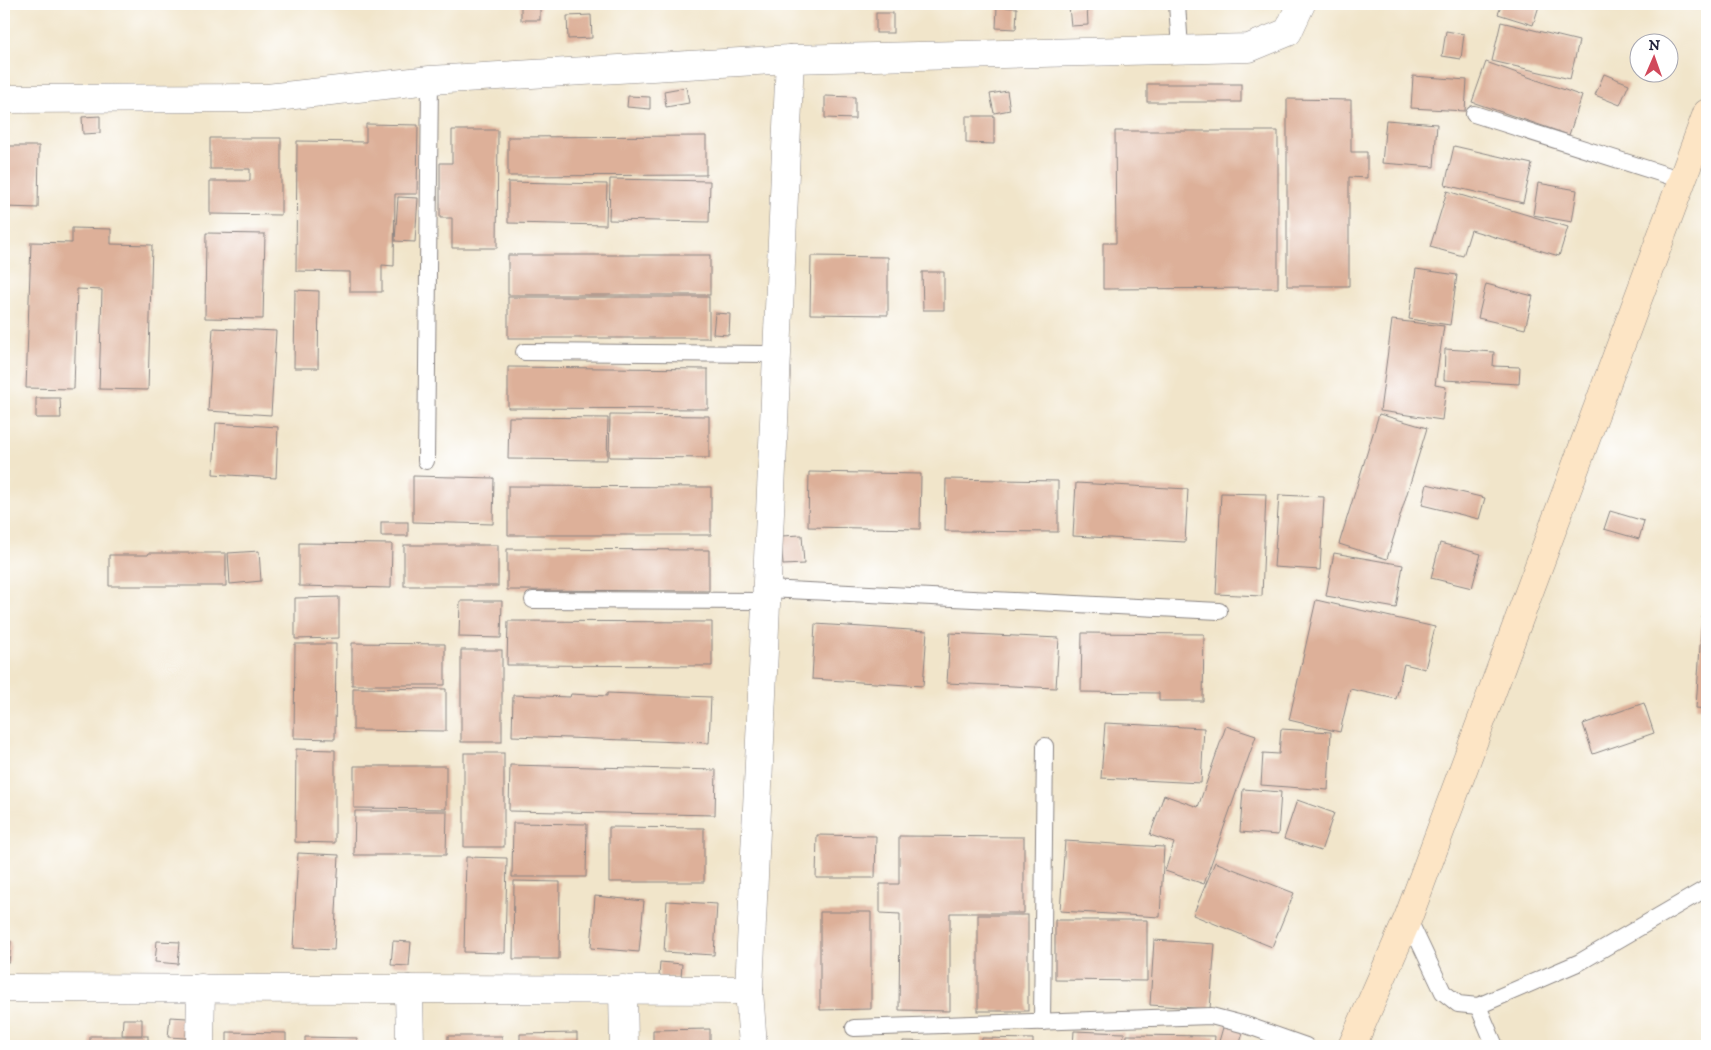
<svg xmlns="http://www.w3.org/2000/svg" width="1711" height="1050" font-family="'IM FELL DW Pica',serif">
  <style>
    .building { fill: #ddb099 }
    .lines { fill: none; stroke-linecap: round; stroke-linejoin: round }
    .lane-casing { stroke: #8a8482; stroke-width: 18 }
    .street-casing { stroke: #8a8482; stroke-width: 29 }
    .secondary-casing { stroke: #8a8482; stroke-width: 29 }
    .lane { stroke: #fff; stroke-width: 16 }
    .street { stroke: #fff; stroke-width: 28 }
    .secondary { stroke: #fde5c5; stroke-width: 28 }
  </style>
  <rect width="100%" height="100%" fill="#fff"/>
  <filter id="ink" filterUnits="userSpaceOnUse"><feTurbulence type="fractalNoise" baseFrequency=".02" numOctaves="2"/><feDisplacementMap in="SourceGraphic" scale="10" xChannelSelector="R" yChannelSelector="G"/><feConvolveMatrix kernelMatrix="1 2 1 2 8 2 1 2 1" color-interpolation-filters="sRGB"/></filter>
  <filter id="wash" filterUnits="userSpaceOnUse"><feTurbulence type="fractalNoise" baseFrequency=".0096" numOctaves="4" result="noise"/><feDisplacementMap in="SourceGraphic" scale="20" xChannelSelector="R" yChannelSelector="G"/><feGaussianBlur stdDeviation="1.12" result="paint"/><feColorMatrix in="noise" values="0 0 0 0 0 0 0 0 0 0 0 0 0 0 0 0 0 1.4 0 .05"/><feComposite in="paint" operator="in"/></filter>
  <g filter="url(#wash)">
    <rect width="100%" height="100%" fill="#f1e5ca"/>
    <g id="blocks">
      <!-- building -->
      <g class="building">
        <path d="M315,4H389V5L315,6Z"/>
        <rect x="521" y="4" width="19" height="16"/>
        <path d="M1502,4L1539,6L1533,25L1498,14Z"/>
        <path d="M1087,6L1088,25L1071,26L1069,7Z"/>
        <path d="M997,7L1017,8L1016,29L996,28Z"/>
        <rect x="876" y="13" width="17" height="20"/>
        <path d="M591,15L592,38L568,39L567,16Z"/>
        <path d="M1501,22L1579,41L1570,79L1492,61Z"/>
        <path d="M1446,31L1464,34L1461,59L1442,56Z"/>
        <path d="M1486,62L1582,96L1569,135L1472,102Z"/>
        <path d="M1604,74L1629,84L1620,105L1595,95Z"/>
        <path d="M1413,76L1467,80L1465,111L1411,108Z"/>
        <rect x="1147" y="84" width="94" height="18"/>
        <path d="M686,87L689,103L666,107L664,91Z"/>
        <path d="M1007,91L1010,110L994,113L990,94Z"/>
        <path d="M628,96L650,97V109L627,107Z"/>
        <path d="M825,96L855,97V119L825,118Z"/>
        <path d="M1287,99L1351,100V152H1367V178L1349,177V286H1287Z"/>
        <path d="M100,116V133L83,134L82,117Z"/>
        <path d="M966,116H994V144L966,143Z"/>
        <path d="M1386,120L1437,124L1434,167L1382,163Z"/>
        <path d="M366,124L418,125L417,194H395L394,266L382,265V292H350V272L296,271L297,141L366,142Z"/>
        <path d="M452,130H498L497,248H452V218H440V163H452Z"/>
        <path d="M1115,131H1278V288L1103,289V243H1116Z"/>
        <path d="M706,136V175L508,176V137Z"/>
        <path d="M210,138H281V215L210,214V181H250V169H210Z"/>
        <path d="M4,146H39L38,208L4,207Z"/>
        <path d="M1454,146L1532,164L1523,203L1445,185Z"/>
        <path d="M610,179L710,181L709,222L609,220Z"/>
        <path d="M508,182L607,184L606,225L508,223Z"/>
        <path d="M1538,183L1577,190L1572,222L1533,215Z"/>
        <path d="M1447,191L1568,227L1559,256L1471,230L1463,256L1430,247Z"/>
        <path d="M398,197L418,198L415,242L395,241Z"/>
        <path d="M72,228L111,229V244L152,245L148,390L99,389L102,290L77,289L74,389L26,388L31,242L72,243Z"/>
        <path d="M206,233L265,234L263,319L205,318Z"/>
        <rect x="508" y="255" width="202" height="40"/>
        <path d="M811,256L888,257V315L810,314Z"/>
        <path d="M1416,269L1457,275L1450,325L1409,319Z"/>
        <path d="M922,272H944V310H923Z"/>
        <path d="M1486,284L1533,296L1525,329L1478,318Z"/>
        <path d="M295,290L319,291L318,368H294Z"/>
        <rect x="508" y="297" width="201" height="41"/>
        <path d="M715,313L730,314L729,335L713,334Z"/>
        <path d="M1392,320L1444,326L1435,385L1446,387L1442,420L1380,411Z"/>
        <path d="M213,328L276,331L271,415L208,411Z"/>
        <path d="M1445,349L1494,352L1493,366L1520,367L1519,384L1444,380Z"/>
        <path d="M508,367L708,369V409L508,408Z"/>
        <path d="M36,398H60L61,418H36Z"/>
        <path d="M1379,414L1427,428L1387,559L1339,544Z"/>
        <path d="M610,415L709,416V458L609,457Z"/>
        <path d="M509,417L608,418L607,460L508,459Z"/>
        <path d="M216,423L278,427L276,478L213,474Z"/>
        <path d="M809,472L921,474L920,529L808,527Z"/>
        <path d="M413,476L494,478L493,524L413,522Z"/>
        <path d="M946,479L1058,481V532L945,531Z"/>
        <path d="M1076,483L1188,489L1185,542L1073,536Z"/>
        <path d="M1427,484L1485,498L1479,519L1422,505Z"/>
        <path d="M508,486L711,487V535H508Z"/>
        <path d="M1221,493L1266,494L1262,596L1216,594Z"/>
        <path d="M1279,495L1324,497L1320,570L1274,567Z"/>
        <path d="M1610,511L1644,521L1639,539L1604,529Z"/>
        <rect x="381" y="522" width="27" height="14"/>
        <path d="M802,535L804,564L783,565L781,536Z"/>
        <path d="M299,543L392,544L391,588L299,586Z"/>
        <path d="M1440,543L1481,554L1472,588L1431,578Z"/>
        <rect x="404" y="545" width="94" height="41"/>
        <path d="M507,549L709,550V591L507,590Z"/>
        <path d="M259,551L261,581L230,584L228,553Z"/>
        <path d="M149,553H226V586H109V555H148Z"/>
        <path d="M1334,553L1403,565L1396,608L1326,596Z"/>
        <path d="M339,597V638L295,639V598Z"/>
        <path d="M1316,600L1435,627L1425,669L1404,664L1396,699L1350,689L1340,732L1289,720Z"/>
        <path d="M460,601H502L501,638L459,637Z"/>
        <path d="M1702,616H1707V709L1696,708Z"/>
        <path d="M508,621L712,622V666L507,665Z"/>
        <path d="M815,624L927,631L923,686L812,679Z"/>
        <path d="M950,633L1059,638L1056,688L947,683Z"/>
        <path d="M1082,633L1204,634L1203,701H1159V693L1081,692Z"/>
        <path d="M352,643L445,644V685H352Z"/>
        <path d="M295,644H336L335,739L294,738Z"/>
        <rect x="461" y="650" width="41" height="92"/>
        <path d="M353,688L446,689V731L353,730Z"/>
        <path d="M607,693L711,697L709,743L512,736L513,695L570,697L571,694L607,696Z"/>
        <path d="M1644,703L1654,733L1593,754L1583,724Z"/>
        <path d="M1105,723L1204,728L1201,783L1101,778Z"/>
        <path d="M1226,726L1256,736L1204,884L1165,871L1174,843L1150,835L1164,795L1198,807Z"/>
        <path d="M1281,729L1331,732L1328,790L1261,785L1263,753L1279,754Z"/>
        <path d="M296,749L335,750V843L295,842Z"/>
        <rect x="464" y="753" width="40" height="94"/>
        <path d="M510,765L716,770L715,815L509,811Z"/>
        <path d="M354,766H446V809L354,808Z"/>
        <path d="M1243,789L1281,792L1278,835L1240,832Z"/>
        <path d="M1297,800L1334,813L1321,851L1284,839Z"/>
        <path d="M355,811H447L446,855H354Z"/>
        <path d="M513,823L587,824L586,877H512Z"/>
        <path d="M609,827L704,828V882H609Z"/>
        <path d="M817,835L876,836L875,878H816Z"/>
        <path d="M899,836L1024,837V913H950V1011L899,1010L900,914L880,913V884H899Z"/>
        <path d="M1065,841L1164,847L1160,917L1060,911Z"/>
        <path d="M298,853L339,855L334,950L293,948Z"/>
        <path d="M466,857L507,858L505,953L464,952Z"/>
        <path d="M1215,862L1294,893L1272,947L1193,915Z"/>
        <path d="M514,881L560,882L559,959H513Z"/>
        <path d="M595,896L644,901L639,952L591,948Z"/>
        <path d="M667,901L717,904L714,955L664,952Z"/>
        <path d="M820,912H871V1009L820,1010Z"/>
        <rect x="978" y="915" width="50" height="96"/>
        <path d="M1055,920H1147V981L1055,980Z"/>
        <path d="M4,940L11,941L9,963L4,962Z"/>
        <path d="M1154,940L1215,944L1210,1009L1150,1005Z"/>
        <path d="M157,941L180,942L178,964L155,962Z"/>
        <path d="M393,941L411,942L409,966L391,965Z"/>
        <path d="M660,962L682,964L681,978L659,977Z"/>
        <path d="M170,1017L187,1018L186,1038L168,1037Z"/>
        <path d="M123,1019H142V1035H122Z"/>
        <path d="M1224,1024L1244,1030L1239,1046L1218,1045Z"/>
        <path d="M710,1029V1046H653V1030Z"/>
        <path d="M1074,1031L1124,1033L1123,1046H1073Z"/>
        <path d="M227,1032L286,1033V1046H227Z"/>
        <path d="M577,1033V1046H520V1034Z"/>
        <path d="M1127,1035L1215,1036L1214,1046H1126Z"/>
        <rect x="90" y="1036" width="58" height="10"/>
        <rect x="448" y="1036" width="54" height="10"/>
        <path d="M305,1037L357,1038V1046H305Z"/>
        <path d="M982,1038L1033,1039V1046H982Z"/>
        <path d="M903,1041L952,1042V1046H903Z"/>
      </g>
    </g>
  </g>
  <g filter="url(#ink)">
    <use href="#blocks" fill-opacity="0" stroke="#8a8482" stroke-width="1"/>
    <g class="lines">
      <defs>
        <g id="lane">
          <path d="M1177,4L1180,48"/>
          <path d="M1474,114L1682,180"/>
          <path d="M524,352L777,354"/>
          <path d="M426,461L430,80"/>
          <path d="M767,589L1219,611"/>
          <path d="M533,600L766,601"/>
          <path d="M1408,918L1443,992L1458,1004L1478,1006L1580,962L1707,888"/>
          <path d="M1478,1006L1495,1046"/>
          <path d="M1042,1022L1045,746"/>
          <path d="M854,1028L1211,1016L1246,1025L1306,1046"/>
        </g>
        <g id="street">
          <path d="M4,99L267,98L430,80L790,59L1249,48L1288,32L1301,4"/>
          <path d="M4,988L749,990"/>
          <path d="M409,989L410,1046"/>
          <path d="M623,989L624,1046"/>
          <path d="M200,1046L201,988"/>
          <path d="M753,1046L749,990L790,59"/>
        </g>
        <path id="secondary" d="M1352,1046L1408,918L1707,113"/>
      </defs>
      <!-- lane casing -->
      <use href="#lane" class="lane-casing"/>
      <!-- street casing -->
      <use href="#street" class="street-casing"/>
      <!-- secondary casing -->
      <use href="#secondary" class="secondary-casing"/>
      <!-- lane -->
      <use href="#lane" class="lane"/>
      <!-- street -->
      <use href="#street" class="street"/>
      <!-- secondary -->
      <use href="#secondary" class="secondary"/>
    </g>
  </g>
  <!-- margin -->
  <rect width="1711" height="1050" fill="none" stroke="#fff" stroke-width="20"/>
  <!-- north arrow -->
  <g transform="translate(1654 58) rotate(2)"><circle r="24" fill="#ffffff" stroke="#a7a7b1"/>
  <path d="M0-4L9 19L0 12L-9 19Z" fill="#d1495b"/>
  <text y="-8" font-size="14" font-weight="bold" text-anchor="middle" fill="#22223b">N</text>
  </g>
</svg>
